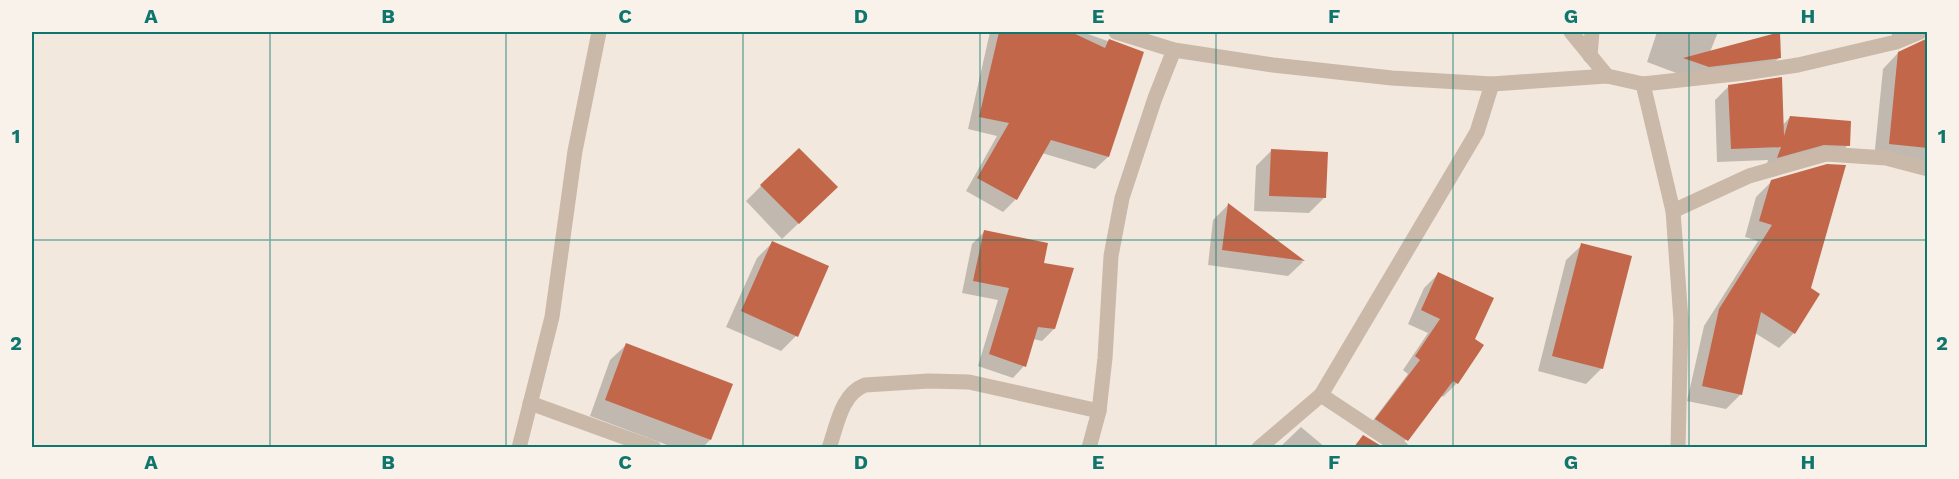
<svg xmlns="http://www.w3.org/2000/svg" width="1959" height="479" font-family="'Work Sans',sans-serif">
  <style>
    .shadow { fill: #0003 }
    .building { fill: #c3674a }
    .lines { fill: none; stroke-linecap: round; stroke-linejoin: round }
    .street { stroke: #cab8a9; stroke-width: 15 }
    .grid { fill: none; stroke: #0f766e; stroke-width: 1.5; stroke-opacity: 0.55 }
    .neatline { fill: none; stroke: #0f766e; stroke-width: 2 }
    .grid-label { font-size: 20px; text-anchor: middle; font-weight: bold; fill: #0f766e }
  </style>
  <rect width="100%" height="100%" fill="#f2e8dd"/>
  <!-- shadow -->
  <g class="shadow">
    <path d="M990,32H1082L1142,53L1108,157L1095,169L1042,153L1016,199L1003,212L966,191L997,136L968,129Z"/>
    <path d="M1657,32H1718L1710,52L1780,57L1766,70L1695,80L1647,62Z"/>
    <path d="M1892,32H1905L1892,37Z"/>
    <path d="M1928,44V165L1874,159L1883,69L1898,53Z"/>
    <path d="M1729,86L1782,126L1790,117L1848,145L1834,159L1765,171L1768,160L1717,162L1715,100Z"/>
    <path d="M1271,151L1324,198L1309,213L1254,211L1256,166Z"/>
    <path d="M1772,181L1794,333L1779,348L1755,333L1741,394L1726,409L1687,401L1704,326L1758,241L1745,237L1756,197Z"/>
    <path d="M761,186L820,203L782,239L746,201Z"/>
    <path d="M1228,205L1303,262L1288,276L1208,265L1213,220Z"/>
    <path d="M984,232L1042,264L1054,329L1042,341L1033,339L1024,366L1013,378L978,366L998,300L962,293L972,244Z"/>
    <path d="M772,243L796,336L781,351L726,327L757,258Z"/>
    <path d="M1582,245L1602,368L1586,384L1538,371L1566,260Z"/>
    <path d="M1438,274L1473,339L1457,383L1443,397L1441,395L1399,448L1365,431L1408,374L1403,370L1428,333L1408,324L1424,288Z"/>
    <path d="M626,345L710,440L702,448H675L590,416L610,360Z"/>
    <path d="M1301,427L1326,448H1279Z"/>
  </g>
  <!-- building -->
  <g class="building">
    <path d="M999,32H1071L1105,48L1109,39L1144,52L1109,157L1051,140L1017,200L977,178L1009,123L979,117Z"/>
    <path d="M1780,32L1781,58L1709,67L1683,58Z"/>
    <path d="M1928,38V148L1889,144L1898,52Z"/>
    <path d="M1782,77L1784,136L1790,116L1851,121L1850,146L1824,145L1777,158L1781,147L1731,149L1728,85Z"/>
    <path d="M799,148L838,187L799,224L760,185Z"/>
    <path d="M1271,149L1328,152L1326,198L1269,196Z"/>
    <path d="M1827,164L1846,165L1811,288L1820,294L1795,334L1761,312L1742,395L1702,386L1719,309L1772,225L1759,221L1771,180Z"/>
    <path d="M1228,203L1305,261L1222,250Z"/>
    <path d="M984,230L1048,243L1044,263L1074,268L1055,329L1038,327L1026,367L989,354L1009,288L973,281Z"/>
    <path d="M772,241L829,266L798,337L741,311Z"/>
    <path d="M1581,243L1632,256L1603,369L1552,356Z"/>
    <path d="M1438,272L1494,298L1475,339L1484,345L1458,384L1453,381L1408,441L1375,419L1420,360L1415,356L1440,319L1421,310Z"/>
    <path d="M626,343L733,384L711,440L605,400Z"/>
    <path d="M1363,435L1383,447H1354Z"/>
  </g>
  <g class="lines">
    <!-- street -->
    <g class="street">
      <path d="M1116,32L1174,50L1273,65L1392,78L1492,84L1607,76L1643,84L1744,73L1798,65L1896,42L1920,32"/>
      <path d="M1571,32L1607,76"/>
      <path d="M1590,56L1592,32"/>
      <path d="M1643,84L1673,211L1681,320L1678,448"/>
      <path d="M1673,211L1749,176L1826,154L1886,158L1928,169"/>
      <path d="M1321,395L1401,448"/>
      <path d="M530,403L654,448"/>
      <path d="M519,448L552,317L575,151L599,32"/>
      <path d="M829,448C837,426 841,394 865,385L929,381L969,382L1099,411"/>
      <path d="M1089,448L1099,411L1105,358L1111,256L1122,198L1155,98L1174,50"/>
      <path d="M1259,448L1321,395L1477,132L1492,84"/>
    </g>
  </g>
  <!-- grid -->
  <path class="grid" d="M270,32V448M506,32V448M743,32V448M980,32V448M1216,32V448M1453,32V448M1689,32V448M32,240H1928"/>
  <!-- border -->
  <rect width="1959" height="479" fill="none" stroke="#f9f2ea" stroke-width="66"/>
  <rect x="33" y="33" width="1893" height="413" class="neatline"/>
  <g class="grid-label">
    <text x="151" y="23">A</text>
    <text x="388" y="23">B</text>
    <text x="625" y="23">C</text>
    <text x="861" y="23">D</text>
    <text x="1098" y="23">E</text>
    <text x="1334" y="23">F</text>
    <text x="1571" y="23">G</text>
    <text x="1808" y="23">H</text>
    <text x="16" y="143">1</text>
    <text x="1942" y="143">1</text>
    <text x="16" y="350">2</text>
    <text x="1942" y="350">2</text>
    <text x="151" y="469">A</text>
    <text x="388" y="469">B</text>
    <text x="625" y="469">C</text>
    <text x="861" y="469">D</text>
    <text x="1098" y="469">E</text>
    <text x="1334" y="469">F</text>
    <text x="1571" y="469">G</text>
    <text x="1808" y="469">H</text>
  </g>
</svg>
